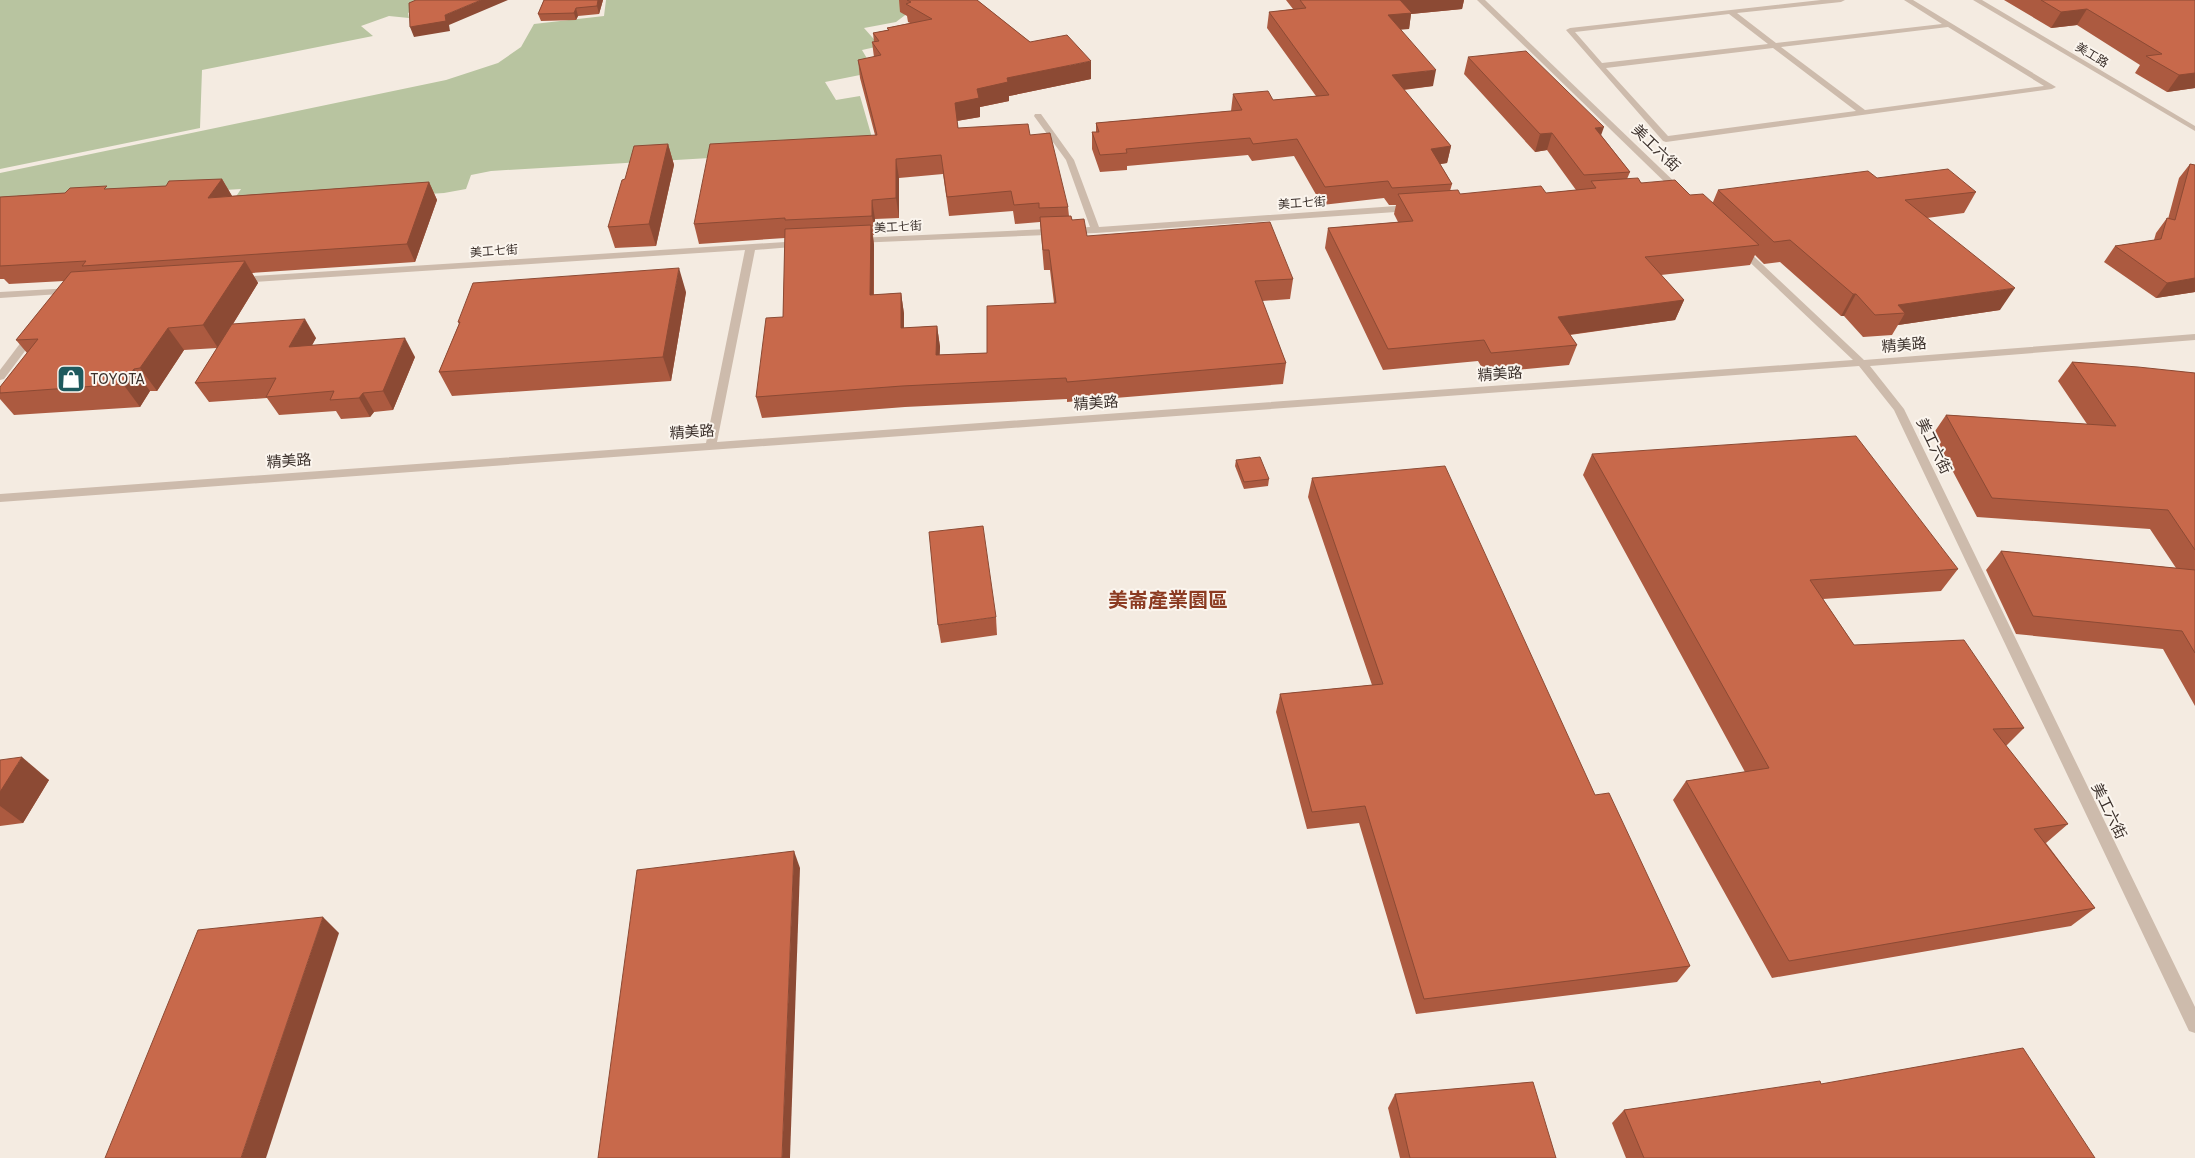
<svg xmlns="http://www.w3.org/2000/svg" width="2195" height="1158" font-family="Overpass,'Noto Sans TC',sans-serif">
  <style>
    .green { fill: #b8c4a0 }
    .lines { fill: none; stroke-linecap: round; stroke-linejoin: round }
    .minor { fill: #cdbbac; fill-rule: evenodd }
    .wall { fill: #ac5a40; fill-rule: evenodd }
    .shaded-wall { fill: #8c4a34 }
    .building { fill: #c8694b; stroke: #8c4a34 }
    .labels { text-anchor: middle; stroke-width: 4; stroke-linejoin: round; paint-order: stroke }
    .far-street-label { font-size: 12px; fill: #3b302b; stroke: #fbf5ee }
    .street-label { font-size: 15px; fill: #3b302b; stroke: #fbf5ee }
    .poi-label { font-size: 15px; fill: #3b302b; stroke: #fbf5ee; text-anchor: start }
    .district-label { font-size: 20px; font-weight: bold; fill: #8c3b22; stroke: #fbf5ee }
  </style>
  <rect width="100%" height="100%" fill="#f4ebe1"/>
  <!-- green -->
  <g class="green">
    <path d="M0,0H435L408,13L409,18L389,16L361,26L373,36L202,70L200,128L0,169Z"/>
    <path d="M606,0H925L896,22L864,28L880,46L862,50L875,72L825,82L836,100L860,96L875,148L491,171L471,175L466,189L444,193L229,207L241,189L0,204V173L446,80L498,63L521,47L534,24L604,16Z"/>
  </g>
  <g class="lines">
    <!-- minor -->
    <g class="minor">
      <path d="M1477,0H1485L1682,189V193H1676Z"/>
      <path d="M1821,0H1845L1841,2L1737,13L1776,43L1942,24L1904,0H1913L2056,87L2052,89L1666,142L1663,141L1566,30L1570,28ZM1729,14L1768,44L1602,63L1575,32ZM1948,27L2044,86L1865,110L1781,47ZM1773,48L1856,111L1668,136L1606,68Z"/>
      <path d="M1973,0H1982L2195,126V131Z"/>
      <path d="M1035,114H1041L1074,160L1099,227L1410,205L1415,208L1410,211L1096,233L855,243L853,241L858,238L1090,227L1066,160L1034,116Z"/>
      <path d="M801,241L806,244L804,246L755,250L717,442L1853,360L1738,251V247H1744L1864,360L2195,334V340L1870,366L1904,409L2195,1007V1033L2189,1031L1894,410L1859,366L0,502V494L706,443L745,250L240,283L235,280L240,277Z"/>
      <path d="M72,288L75,289V293L0,298V292Z"/>
      <path d="M32,332L37,335L4,379L0,380V370L28,333Z"/>
    </g>
  </g>
  <!-- wall -->
  <g class="wall">
    <path d="M544,0H603L599,14L578,16L576,20L541,21L538,14Z"/>
    <path d="M899,0H977L1030,42L1091,79L1009,96V101L980,107V117L957,121L958,128L1030,135L1068,207L1069,216L1087,236L1293,279L1290,299L1262,301L1286,363L1283,384L1067,402V399L905,407L762,418L756,397L783,317L785,238L699,244L694,224L875,135L860,78L858,60L874,57L872,42H874L873,33L888,30L887,28L910,23L908,22L907,16L900,12ZM943,174L949,216L1013,211L1015,224L1040,222L1044,270H1050L1054,303L987,353L939,355L940,347L937,326L904,328V314L901,293L874,295V245L873,235H875V219L899,218V178Z"/>
    <path d="M1286,0H1464L1462,9L1411,14L1409,29H1401L1433,86L1404,90L1451,146L1447,163L1440,164L1452,184L1450,191L1460,194L1546,193L1576,190L1547,150L1535,152L1464,74L1468,57L1601,135L1630,172L1627,179L1690,195L1713,202L1718,190L1877,178L1976,192L1964,213L1927,218L2000,310L1898,325L1892,335L1863,337L1844,316H1841L1780,262L1764,264L1755,255L1750,265L1661,275L1684,300L1675,320L1570,335L1577,345L1569,365L1485,373L1478,361L1383,370L1325,248L1328,228L1398,222L1394,214L1396,205H1389L1384,198L1322,205L1294,156L1252,161L1248,155L1127,166V170L1100,172L1092,149V132H1096V123L1231,111L1233,94L1273,100L1316,96L1267,28L1269,12L1293,9Z"/>
    <path d="M2004,0H2195V88L2167,92L2135,73L2140,65L2077,25L2051,28Z"/>
    <path d="M668,144L674,165L656,246L615,248L608,227Z"/>
    <path d="M2190,164L2195,165V292L2156,298L2104,262L2115,246L2154,240L2156,233L2167,218L2168,219L2179,178Z"/>
    <path d="M222,179L232,196L429,182L437,200L415,262L252,273L258,283L233,324L316,338L312,345L415,357L393,410L374,412L370,417L341,419L336,411L279,415L267,398L209,402L195,383L217,348L184,350L157,391H150L140,407L14,415L0,399V387L27,353L16,340L64,281L9,284L4,279H0V197L65,193L109,189L166,186Z"/>
    <path d="M686,292L671,381L452,396L439,372L459,324L458,322Z"/>
    <path d="M2072,362L2195,373V706L2163,649L2016,634L1986,570L2001,551L2176,568L2150,529L1977,517L1933,434L1946,415L2087,424L2058,381Z"/>
    <path d="M1592,454L1958,569L1941,591L1823,599L1854,645L2024,728L2006,746L2068,824L2046,843L2095,908L2071,926L1772,978L1673,800L1686,781L1745,772L1583,475Z"/>
    <path d="M1236,460L1269,479L1268,486L1244,489L1235,466Z"/>
    <path d="M1312,478L1595,795L1690,966L1677,982L1416,1014L1359,823L1307,829L1276,712L1280,694L1372,685L1308,497Z"/>
    <path d="M996,617L997,635L941,643L938,625Z"/>
    <path d="M0,760L49,780L23,823L0,826Z"/>
    <path d="M1821,1084L2095,1158H1626L1612,1123L1624,1110Z"/>
    <path d="M1395,1094L1556,1158H1400L1388,1108Z"/>
  </g>
  <!-- shaded-wall -->
  <g class="shaded-wall">
    <path d="M481,0H508L449,25L450,31L414,37L410,27L445,15Z"/>
    <path d="M598,0H603L599,14L597,6Z"/>
    <path d="M1400,0H1464L1462,9L1411,14L1409,29L1386,31L1388,15Z"/>
    <path d="M576,8L578,16L576,20L574,13Z"/>
    <path d="M2087,9L2077,25L2051,28L2061,12Z"/>
    <path d="M1091,61V79L1009,96V101L980,107V117L956,121L955,103L977,89L1007,78Z"/>
    <path d="M1436,70L1433,86L1389,91L1392,75Z"/>
    <path d="M2195,73V88L2167,92L2179,75Z"/>
    <path d="M1604,127L1598,144L1595,128Z"/>
    <path d="M1552,133L1547,150L1535,152L1540,134Z"/>
    <path d="M668,144L674,165L656,246L649,224Z"/>
    <path d="M1451,146L1447,163L1427,166L1431,149Z"/>
    <path d="M896,159L899,178V218L896,198Z"/>
    <path d="M222,179L232,196L208,198Z"/>
    <path d="M429,182L437,200L415,262L407,244Z"/>
    <path d="M872,200L875,219V235L872,216Z"/>
    <path d="M871,225L874,245L873,316L870,295Z"/>
    <path d="M245,261L258,283L218,348L203,325Z"/>
    <path d="M679,268L686,292L671,381L663,357Z"/>
    <path d="M2195,278V292L2156,298L2167,283Z"/>
    <path d="M2015,288L2000,310L1898,325L1905,313L1898,305Z"/>
    <path d="M901,293L904,314V348L901,328Z"/>
    <path d="M1853,294H1856L1844,316H1841Z"/>
    <path d="M1684,300L1675,320L1551,337L1558,317Z"/>
    <path d="M305,319L316,338L301,365L289,347Z"/>
    <path d="M937,326L940,347L939,376L936,355Z"/>
    <path d="M168,328L184,350L157,391L140,368Z"/>
    <path d="M405,338L415,357L393,410L383,391Z"/>
    <path d="M134,369L150,391L140,407L123,384Z"/>
    <path d="M363,393L374,412L370,417L359,398Z"/>
    <path d="M22,757L49,780L23,823L0,806V792Z"/>
    <path d="M794,851L800,868L790,1158H782Z"/>
    <path d="M323,917L339,933L266,1158H241Z"/>
  </g>
  <!-- building -->
  <g class="building">
    <path d="M416,0H481L445,15L446,21L410,27L409,3Z"/>
    <path d="M544,0H598L597,6L576,8L574,13L538,14Z"/>
    <path d="M907,0H977L1030,42L1067,35L1091,61L1007,78L1008,82L977,89L979,98L955,103L958,128L1028,124L1030,135L1050,133L1068,207L1039,208V203L1014,205L1011,191L947,197L941,155L896,159V198L872,200V216L785,220V218L694,224L710,144L877,135L858,60L881,55L872,42L879,41L873,33L889,30L887,28L932,19L906,4L911,2Z"/>
    <path d="M1300,0H1400L1412,13L1388,15L1436,70L1392,75L1451,146L1431,149L1452,184L1392,188L1388,181L1325,187L1297,139L1253,144L1250,138L1126,149L1127,153L1100,155L1092,132H1099L1096,123L1242,110L1233,94L1268,91L1273,100L1329,95L1269,12L1306,8Z"/>
    <path d="M2041,0H2195V73L2179,75L2146,56L2162,54L2087,9L2061,12Z"/>
    <path d="M1526,51L1604,127L1595,128L1630,172L1584,175L1552,133L1540,134L1468,57Z"/>
    <path d="M668,144L649,224L608,227L622,180L625,179L634,146Z"/>
    <path d="M2190,164L2195,165V278L2167,283L2115,246L2161,239L2167,218L2175,220Z"/>
    <path d="M1948,169L1976,192L1905,200L2015,288L1898,305L1905,313L1875,315L1856,294H1853L1790,240L1774,242L1718,190L1868,171L1877,178Z"/>
    <path d="M1638,178L1641,183L1675,180L1690,195L1703,194L1759,245L1645,257L1684,300L1558,317L1577,345L1491,353L1484,340L1388,349L1328,228L1413,221L1398,194L1458,190L1460,194L1541,186L1546,193L1596,188L1591,181Z"/>
    <path d="M222,179L208,198L429,182L407,244L82,266L86,261L0,266V197L65,193L70,188L107,186L104,189L166,186L169,181Z"/>
    <path d="M1071,216L1072,220L1084,219L1087,236L1270,222L1293,279L1255,281L1286,363L1067,382L1066,378L902,386L756,397L766,318L783,317L785,229L871,225L870,295L901,293V328L937,326L936,355L987,353V306L1056,303L1049,250H1043L1040,217Z"/>
    <path d="M245,261L203,325L168,328L140,368L134,369L123,384L0,393V387L38,339L16,340L71,272Z"/>
    <path d="M679,268L663,357L439,372L460,322H458L473,283Z"/>
    <path d="M305,319L289,347L405,338L383,391L363,393L359,398L330,400L334,391L266,397L276,378L195,383L232,324Z"/>
    <path d="M2072,362L2138,367L2195,373V550L2168,510L1992,498L1946,415L2116,426Z"/>
    <path d="M1856,436L1958,569L1810,580L1854,645L1964,640L2024,728L1993,729L2068,824L2034,829L2095,908L1789,961L1686,781L1769,768L1592,454Z"/>
    <path d="M1260,457L1269,479L1244,482L1236,460Z"/>
    <path d="M1445,466L1595,795L1609,793L1690,966L1424,999L1365,806L1312,812L1280,694L1383,684L1312,478Z"/>
    <path d="M983,526L996,617L938,625L929,532Z"/>
    <path d="M2001,551L2195,570V653L2182,631L2033,616Z"/>
    <path d="M22,757L0,792V760Z"/>
    <path d="M794,851L782,1158H598L637,870Z"/>
    <path d="M323,917L241,1158H105L198,930Z"/>
    <path d="M2023,1048L2095,1158H1644L1624,1110L1820,1081L1821,1084Z"/>
    <path d="M1533,1082L1556,1158H1410L1395,1094Z"/>
  </g>
  <!-- icons -->
  <defs>
    <symbol id="shop-square" viewBox="-11 -11 22 22"><rect x="-9" y="-9" width="18" height="18" rx="4" fill="#1f5a5e" stroke="#fbf5ee"/><path d="M-5-2.5h2.3a2.7 3.5 0 0 1 5.4 0H5L5.5 6h-11ZM-1.5-2.5h3a1.5 2.3 0 0 0-3 0Z" fill="#fff"/></symbol>
  </defs>
  <g fill-rule="evenodd">
    <use href="#shop-square" x="55" y="363" width="32" height="32"/>
  </g>
  <g class="labels">
    <!-- far-street labels -->
    <g class="far-street-label">
      <text transform="translate(2092 55) rotate(31)" y="4">美工路</text>
      <text transform="translate(1302 203) rotate(-4)" y="4">美工七街</text>
      <text transform="translate(898 227) rotate(-3)" y="4">美工七街</text>
      <text transform="translate(494 251) rotate(-4)" y="4">美工七街</text>
    </g>
    <!-- street labels -->
    <g class="street-label">
      <text transform="translate(1656 148) rotate(44)" y="5">美工六街</text>
      <text transform="translate(1904 345) rotate(-5)" y="5">精美路</text>
      <text transform="translate(1500 374) rotate(-4)" y="5">精美路</text>
      <text transform="translate(1096 403) rotate(-4)" y="5">精美路</text>
      <text transform="translate(692 432) rotate(-4)" y="5">精美路</text>
      <text transform="translate(1934 446) rotate(64)" y="5">美工六街</text>
      <text transform="translate(289 461) rotate(-4)" y="5">精美路</text>
      <text transform="translate(2109 811) rotate(64)" y="5">美工六街</text>
    </g>
    <!-- poi labels -->
    <g class="poi-label">
      <text x="90" y="384">TOYOTA</text>
    </g>
    <!-- district labels -->
    <g class="district-label">
      <text x="1168" y="607">美崙產業園區</text>
    </g>
  </g>
</svg>
